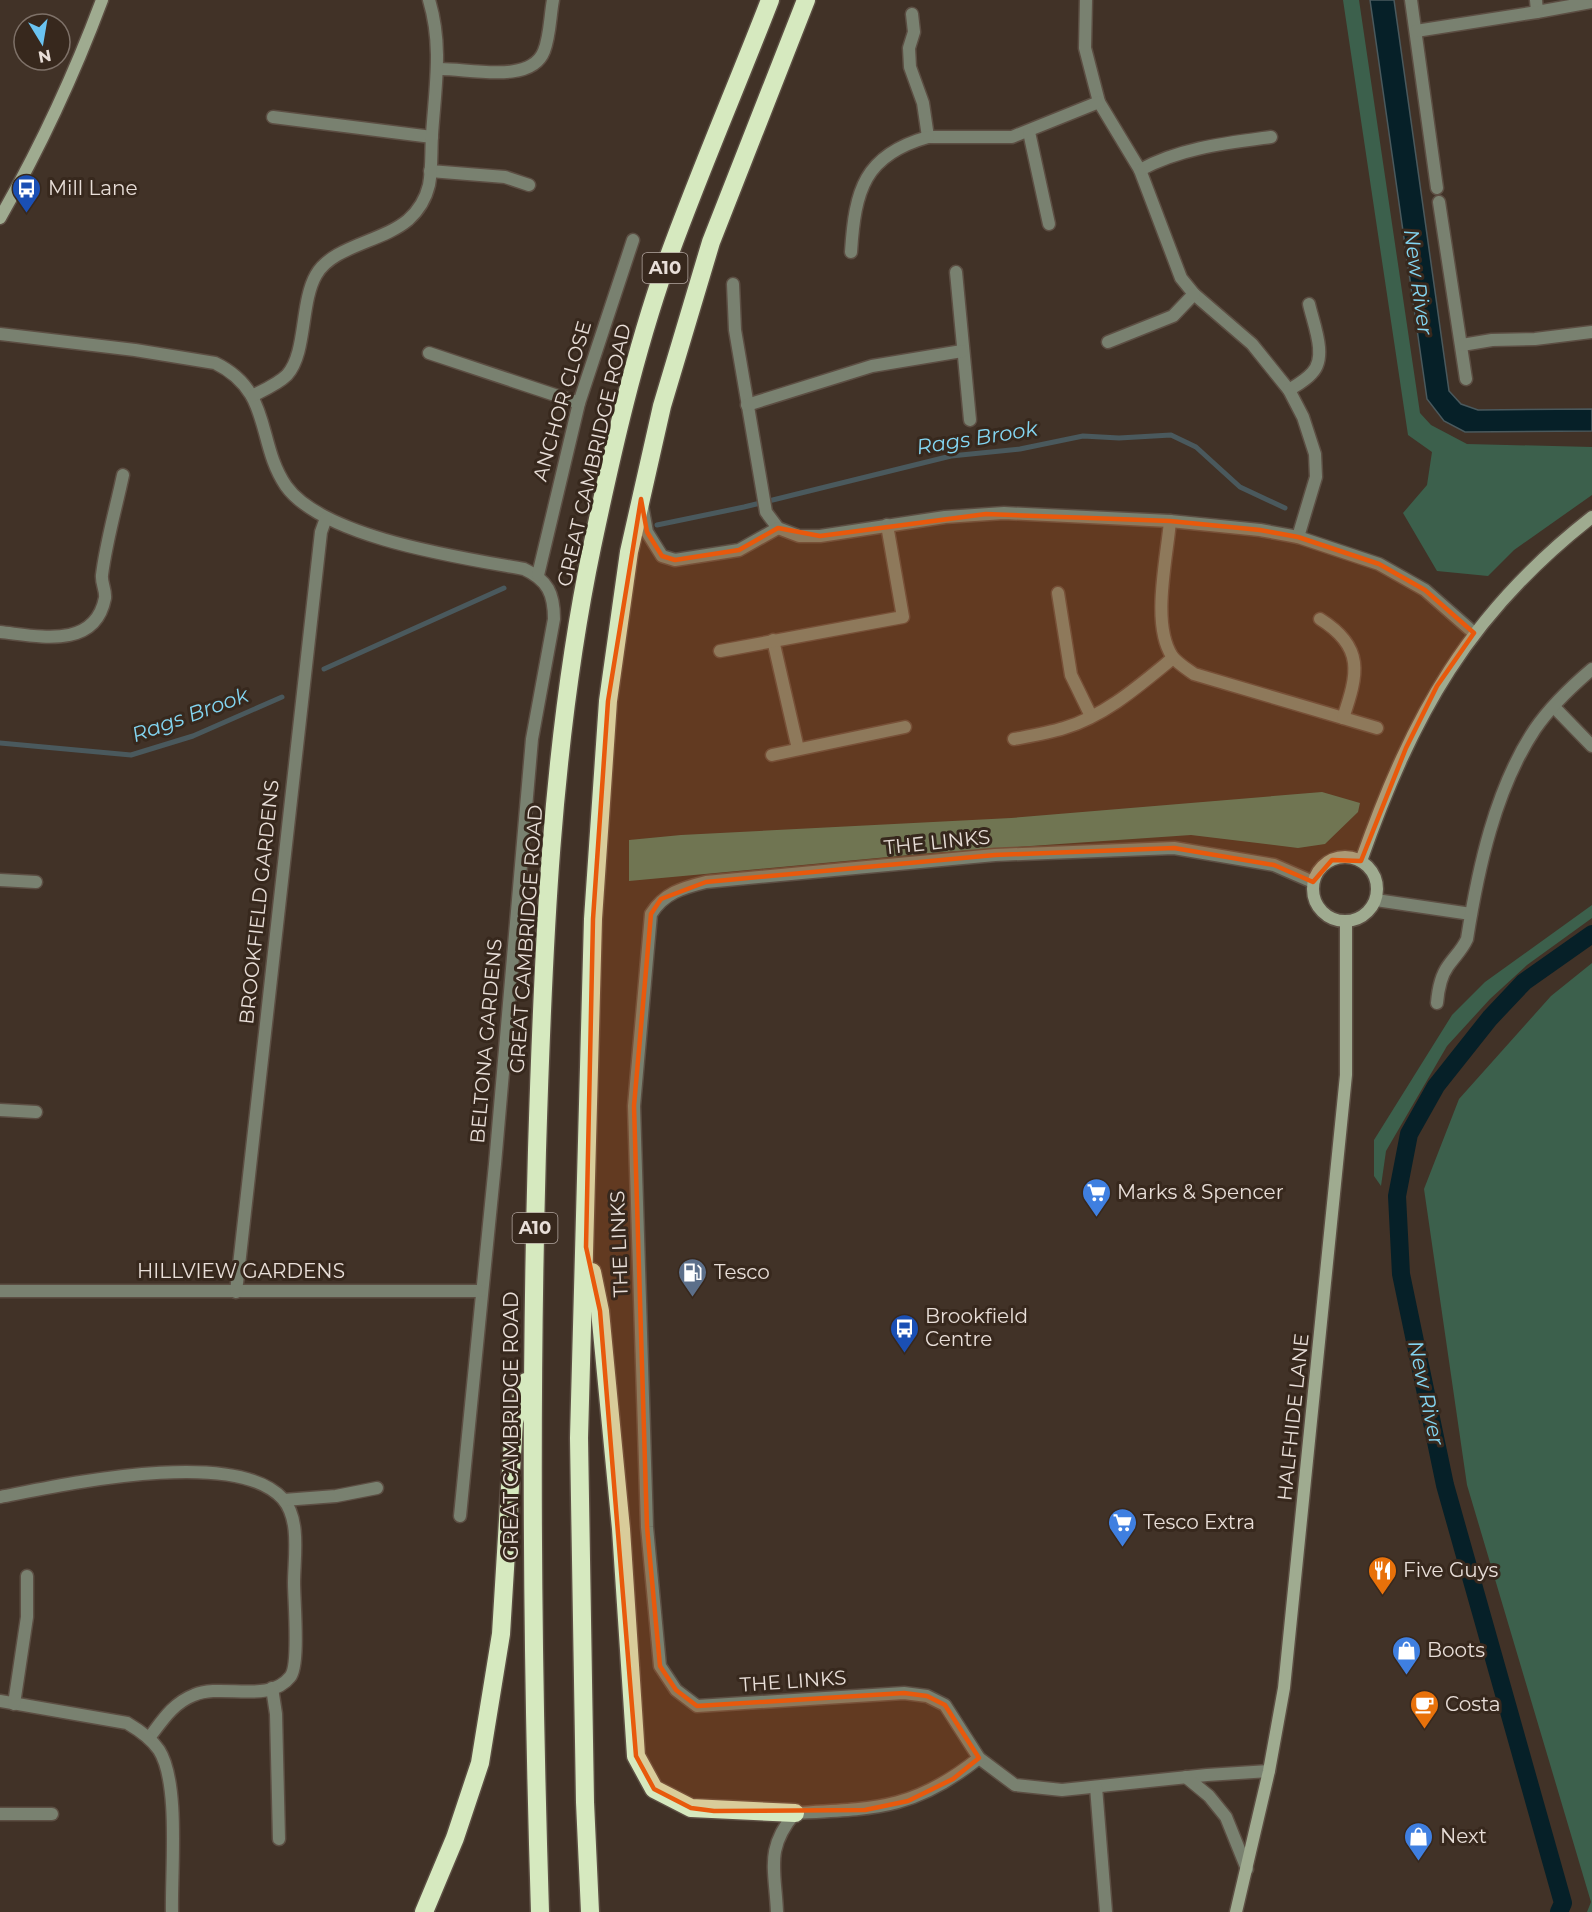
<svg xmlns="http://www.w3.org/2000/svg" width="1592" height="1912" font-family="Montserrat,sans-serif">
  <style>
    .green { fill: #3c604c }
    .forest { fill: #537c65 }
    .water { fill: #062028; stroke: #4a595d; stroke-width: 1.5 }
    .lines { fill: none; stroke-linecap: round; stroke-linejoin: round }
    .stream { stroke: #4a595d; stroke-width: 5 }
    .canal { stroke: #062028; stroke-width: 18 }
    .street-casing { stroke: #5c4e43; stroke-width: 15 }
    .secondary-casing { stroke: #5c4e43; stroke-width: 15 }
    .highway-casing { stroke: #5c4e43; stroke-width: 21 }
    .street { stroke: #798170; stroke-width: 12 }
    .secondary { stroke: #9fab90; stroke-width: 12 }
    .highway { stroke: #d6e9bf; stroke-width: 18 }
    .marked { fill: #e8590c; fill-opacity: 0.2; stroke: #e8590c; stroke-width: 4.5; stroke-linejoin: round }
    .labels { text-anchor: middle; stroke-width: 6; stroke-linejoin: round; paint-order: stroke }
    .shield { fill: #37281d; stroke: #b3a7a0; stroke-width: 1.5 }
    .shield-label { font-size: 18px; font-weight: bold; fill: #e8ded8 }
    .poi-label { font-size: 20px; fill: #e8ded8; stroke: #37281d; text-anchor: start }
    .street-label { font-size: 20px; fill: #e8ded8; stroke: #37281d }
    .water-label { font-size: 21px; font-style: italic; fill: #83d5f1; stroke: #37281d }
  </style>
  <rect width="100%" height="100%" fill="#413227"/>
  <!-- green -->
  <g class="green">
    <path d="M1343,0H1359L1420,413L1431,425L1467,444L1592,447V495L1514,550L1488,576L1437,571L1403,513L1427,485L1432,452L1408,435Z"/>
    <path d="M1592,905V918L1527,965L1490,999L1447,1046L1386,1151L1381,1186L1374,1176V1140L1452,1015L1485,982Z"/>
    <path d="M1592,963V1912H1587L1591,1902L1467,1485L1424,1189L1459,1099L1551,996Z"/>
  </g>
  <!-- forest -->
  <path class="forest" d="M1322,792L1360,803L1358,812L1325,844L1298,848L1191,835L931,853L629,881V840L681,835L1011,818Z"/>
  <!-- water -->
  <path class="water" d="M1370,0H1394L1449,391L1461,404L1478,410L1592,409V431L1465,432L1444,421L1427,399Z"/>
  <g class="lines">
    <!-- stream -->
    <g class="stream">
      <path d="M657,525L744,507L951,456L1020,449L1083,436L1119,438L1171,435L1196,447L1240,487L1285,508"/>
      <path d="M324,669L504,588"/>
      <path d="M0,743L131,755L193,736L282,697"/>
    </g>
    <!-- canal -->
    <path class="canal" d="M1559,1912L1563,1903L1445,1485L1401,1274L1397,1196L1409,1134L1436,1086L1490,1018L1524,982L1592,934"/>
    <defs>
      <g id="street">
        <path d="M1086,0L1085,48L1099,102L1140,170L1181,278L1194,294L1252,344L1289,390L1303,417L1315,454L1316,477L1298,537"/>
        <path d="M1411,0L1437,188"/>
        <path d="M1536,0L1537,12L1592,2"/>
        <path d="M912,14L914,32L909,48L910,67L923,103L928,137H1012L1099,102"/>
        <path d="M1416,31L1537,12"/>
        <path d="M438,69C467,68 531,85 544,51C550,36 550,16 553,0"/>
        <path d="M273,117L432,137"/>
        <path d="M1029,132L1049,224"/>
        <path d="M1140,170C1180,148 1226,143 1271,137"/>
        <path d="M430,171L505,177L529,185"/>
        <path d="M1439,202L1466,379"/>
        <path d="M851,252C855,190 864,155 928,137"/>
        <path d="M956,272L970,420"/>
        <path d="M733,284L735,330L766,512L778,528L799,536H820L945,517L1004,513L1170,521L1260,530L1298,537L1379,564L1425,590L1474,633"/>
        <path d="M0,334L135,350L215,363C273,391 256,442 286,486C323,538 463,558 524,569C548,580 554,594 554,619L532,739L495,1164L460,1516"/>
        <path d="M1108,342L1173,316L1194,294"/>
        <path d="M1462,345L1492,340L1535,339L1592,332"/>
        <path d="M429,353L579,403"/>
        <path d="M1289,390C1297,385 1306,380 1312,373C1328,357 1313,323 1309,304"/>
        <path d="M252,396C264,390 278,384 287,375C307,353 300,303 316,275C332,246 382,242 408,220C418,211 426,198 429,185C432,169 431,152 432,135C435,88 443,46 429,0"/>
        <path d="M747,405L872,366L962,351"/>
        <path d="M642,505L647,532L662,556L675,560L739,550L778,528"/>
        <path d="M1170,521C1167,558 1151,624 1172,656C1177,663 1187,669 1194,674L1377,728"/>
        <path d="M538,575L579,403L633,240"/>
        <path d="M1058,593L1071,675L1091,716"/>
        <path d="M1320,619C1365,647 1358,674 1343,718"/>
        <path d="M0,632C38,636 95,650 105,598C106,590 101,583 102,575C106,542 116,508 123,475"/>
        <path d="M773,640L798,749"/>
        <path d="M720,651L903,617L887,525"/>
        <path d="M1554,707L1592,746"/>
        <path d="M1014,739C1030,736 1048,733 1064,728C1105,716 1140,685 1173,658"/>
        <path d="M772,755L905,727"/>
        <path d="M0,880L36,882"/>
        <path d="M1376,900L1471,914"/>
        <path d="M1437,1003C1438,991 1440,977 1448,966C1455,956 1462,950 1467,939C1478,869 1495,789 1535,729C1550,707 1572,686 1592,669"/>
        <path d="M0,1110L36,1112"/>
        <path d="M0,1291H481"/>
        <path d="M236,1292L321,532L326,518"/>
        <path d="M0,1497C63,1485 235,1446 283,1499C301,1520 294,1558 294,1583C294,1601 300,1666 290,1677C269,1704 222,1683 194,1695C173,1703 162,1721 149,1738"/>
        <path d="M284,1500L336,1496L377,1488"/>
        <path d="M272,1688L276,1714L279,1839"/>
        <path d="M0,1701L127,1723C139,1730 151,1738 159,1750C180,1783 171,1871 172,1912"/>
        <path d="M14,1704L27,1617V1576"/>
        <path d="M1269,1771L1207,1775L1062,1790L1015,1785L979,1758L945,1705L927,1696L904,1693L697,1706L676,1690L660,1666L647,1527L634,1106L651,914C664,893 682,888 706,882L995,855L1174,848L1274,865L1313,882"/>
        <path d="M1186,1777L1209,1796L1226,1817L1247,1869"/>
        <path d="M1096,1787L1106,1912"/>
        <path d="M0,1814H52"/>
        <path d="M777,1912C775,1868 765,1849 795,1813C875,1809 914,1810 979,1758"/>
      </g>
      <g id="secondary">
        <path d="M0,218C40,148 74,75 102,0"/>
        <circle cx="1345" cy="889" r="32"/>
        <path d="M1361,861C1413,714 1468,614 1592,517"/>
        <path d="M1236,1912L1269,1771L1284,1688L1346,1075V922"/>
      </g>
      <g id="highway">
        <path d="M592,1272L600,1311L621,1529L636,1756L654,1789L691,1808L795,1813"/>
        <path d="M424,1912L455,1838L480,1763L501,1634L514,1422L526,1382"/>
        <path d="M540,1912C532,1658 530,1404 537,1150C543,951 551,743 592,547C612,452 634,355 666,264C698,175 736,88 770,0"/>
        <path d="M590,1912L585,1802L579,1438L593,919L608,701L629,552L662,406L711,242L806,0"/>
      </g>
    </defs>
    <!-- street casing -->
    <use href="#street" class="street-casing"/>
    <!-- secondary casing -->
    <use href="#secondary" class="secondary-casing"/>
    <!-- highway casing -->
    <use href="#highway" class="highway-casing"/>
    <!-- street -->
    <use href="#street" class="street"/>
    <!-- secondary -->
    <use href="#secondary" class="secondary"/>
    <!-- highway -->
    <use href="#highway" class="highway"/>
  </g>
  <!-- marked area -->
  <path class="marked" d="M641,499L647,532L662,556L675,560L739,550L778,528L820,536L986,514L1170,521L1260,530L1298,537L1379,564L1425,590L1474,633L1437,686L1406,748L1361,861L1332,860L1313,882L1274,865L1174,848L995,855L706,882L661,899L651,914L634,1106L647,1527L660,1666L676,1690L697,1706L904,1693L927,1696L945,1705L979,1758L953,1779L908,1801L865,1810L714,1811L691,1808L654,1789L636,1756L600,1311L586,1247L593,919L608,701Z"/>
  <!-- icons -->
  <defs>
    <symbol id="bus-pin" viewBox="-11 -11 22 30"><path d="M0 17L-7.5 6A9.5 9.5 0 1 1 7.5 6Z" fill="#1a4fb4" stroke="#37281d"/><path d="M-5-6H5V4H4V6H2V4H-2V6H-4V4H-5ZM-3.5-4V0h7V-4ZM-3.5 1.2v1.5H-2V1.2ZM2 1.2v1.5H3.5V1.2Z" fill="#fff"/></symbol>
    <symbol id="supermarket-pin" viewBox="-11 -11 22 30"><path d="M0 17L-7.5 6A9.5 9.5 0 1 1 7.5 6Z" fill="#3f7fe0" stroke="#37281d"/><path d="M-6-5.5h2.5l.6 2H6L4.5 2H-2.5L-4.4-4H-6ZM-1.5 3.2a1.3 1.3 0 1 0 .1 0ZM3 3.2a1.3 1.3 0 1 0 .1 0Z" fill="#fff"/></symbol>
    <symbol id="fuel-pin" viewBox="-11 -11 22 30"><path d="M0 17L-7.5 6A9.5 9.5 0 1 1 7.5 6Z" fill="#5c6f8a" stroke="#37281d"/><path d="M-5.5-6h7V0h2V4h1.3V-2.5L3-4.5l.8-.8L6-3V5H2.5V1h-1V6h-7ZM-4.2-4.7v3.2H.2V-4.7Z" fill="#fff"/></symbol>
    <symbol id="restaurant-pin" viewBox="-11 -11 22 30"><path d="M0 17L-7.5 6A9.5 9.5 0 1 1 7.5 6Z" fill="#e8710a" stroke="#37281d"/><path d="M-5-6h1v4h1v-4h1v4h1v-4h1v5L-1.5 .5V6h-2V.5L-5-1ZM5-6V6H3V1.5H1.5Q1.5-4 5-6Z" fill="#fff"/></symbol>
    <symbol id="shop-pin" viewBox="-11 -11 22 30"><path d="M0 17L-7.5 6A9.5 9.5 0 1 1 7.5 6Z" fill="#3f7fe0" stroke="#37281d"/><path d="M-5-2.5h2.3a2.7 3.5 0 0 1 5.4 0H5L5.5 6h-11ZM-1.5-2.5h3a1.5 2.3 0 0 0-3 0Z" fill="#fff"/></symbol>
    <symbol id="cafe-pin" viewBox="-11 -11 22 30"><path d="M0 17L-7.5 6A9.5 9.5 0 1 1 7.5 6Z" fill="#e8710a" stroke="#37281d"/><path d="M-5.5-4.5H6V0H3Q3 3.5 0 3.5H-2.5Q-5.5 3.5-5.5 0ZM3-3.2v2h1.7v-2ZM-6 4.5H4V6H-6Z" fill="#fff"/></symbol>
  </defs>
  <g fill-rule="evenodd">
    <use href="#bus-pin" x="10" y="172" width="33" height="45"/>
    <use href="#supermarket-pin" x="1080" y="1176" width="33" height="45"/>
    <use href="#fuel-pin" x="676" y="1256" width="33" height="45"/>
    <use href="#bus-pin" x="888" y="1312" width="33" height="45"/>
    <use href="#supermarket-pin" x="1106" y="1506" width="33" height="45"/>
    <use href="#restaurant-pin" x="1366" y="1554" width="33" height="45"/>
    <use href="#shop-pin" x="1390" y="1634" width="33" height="45"/>
    <use href="#cafe-pin" x="1408" y="1688" width="33" height="45"/>
    <use href="#shop-pin" x="1402" y="1820" width="33" height="45"/>
  </g>
  <g class="labels">
    <!-- shield labels -->
    <g class="shield">
      <rect x="642.5" y="253" width="45" height="30" rx="4.5"/>
      <rect x="512.5" y="1213" width="45" height="30" rx="4.5"/>
    </g>
    <g class="shield-label">
      <text x="665" y="274">A10</text>
      <text x="535" y="1234">A10</text>
    </g>
    <!-- poi labels -->
    <g class="poi-label">
      <text x="48" y="195">Mill Lane</text>
      <text x="1117" y="1199">Marks &amp; Spencer</text>
      <text x="714" y="1279">Tesco</text>
      <text x="925" y="1323">Brookfield<tspan x="925" dy="23">Centre</tspan></text>
      <text x="1143" y="1529">Tesco Extra</text>
      <text x="1403" y="1577">Five Guys</text>
      <text x="1427" y="1657">Boots</text>
      <text x="1445" y="1711">Costa</text>
      <text x="1440" y="1843">Next</text>
    </g>
    <!-- street labels -->
    <g class="street-label">
      <text transform="translate(562 401) rotate(-74)" y="7">ANCHOR CLOSE</text>
      <text transform="translate(594 455) rotate(-77)" y="7">GREAT CAMBRIDGE ROAD</text>
      <text transform="translate(937 842) rotate(-6)" y="7">THE LINKS</text>
      <text transform="translate(259 902) rotate(-84)" y="7">BROOKFIELD GARDENS</text>
      <text transform="translate(526 939) rotate(-86)" y="7">GREAT CAMBRIDGE ROAD</text>
      <text transform="translate(486 1041) rotate(-85)" y="7">BELTONA GARDENS</text>
      <text transform="translate(619 1244) rotate(-92)" y="7">THE LINKS</text>
      <text x="241" y="1278">HILLVIEW GARDENS</text>
      <text transform="translate(1293 1417) rotate(-84)" y="7">HALFHIDE LANE</text>
      <text transform="translate(511 1426) rotate(-90)" y="7">GREAT CAMBRIDGE ROAD</text>
      <text transform="translate(793 1681) rotate(-4)" y="7">THE LINKS</text>
    </g>
    <!-- water labels -->
    <g class="water-label">
      <text transform="translate(1418 282) rotate(82)" y="7">New River</text>
      <text transform="translate(977 438) rotate(-9)" y="7">Rags Brook</text>
      <text transform="translate(190 715) rotate(-20)" y="7">Rags Brook</text>
      <text transform="translate(1426 1393) rotate(78)" y="7">New River</text>
    </g>
  </g>
  <!-- north arrow -->
  <g transform="translate(42 42) rotate(169)"><circle r="28" fill="#37281d" stroke="#7e7168" stroke-width="1.5"/>
  <path d="M0-4.5L10 22L0 15L-10 22Z" fill="#6ac3f1"/>
  <text y="-9" font-size="16" font-weight="bold" text-anchor="middle" fill="#e8ded8">N</text>
  </g>
</svg>
